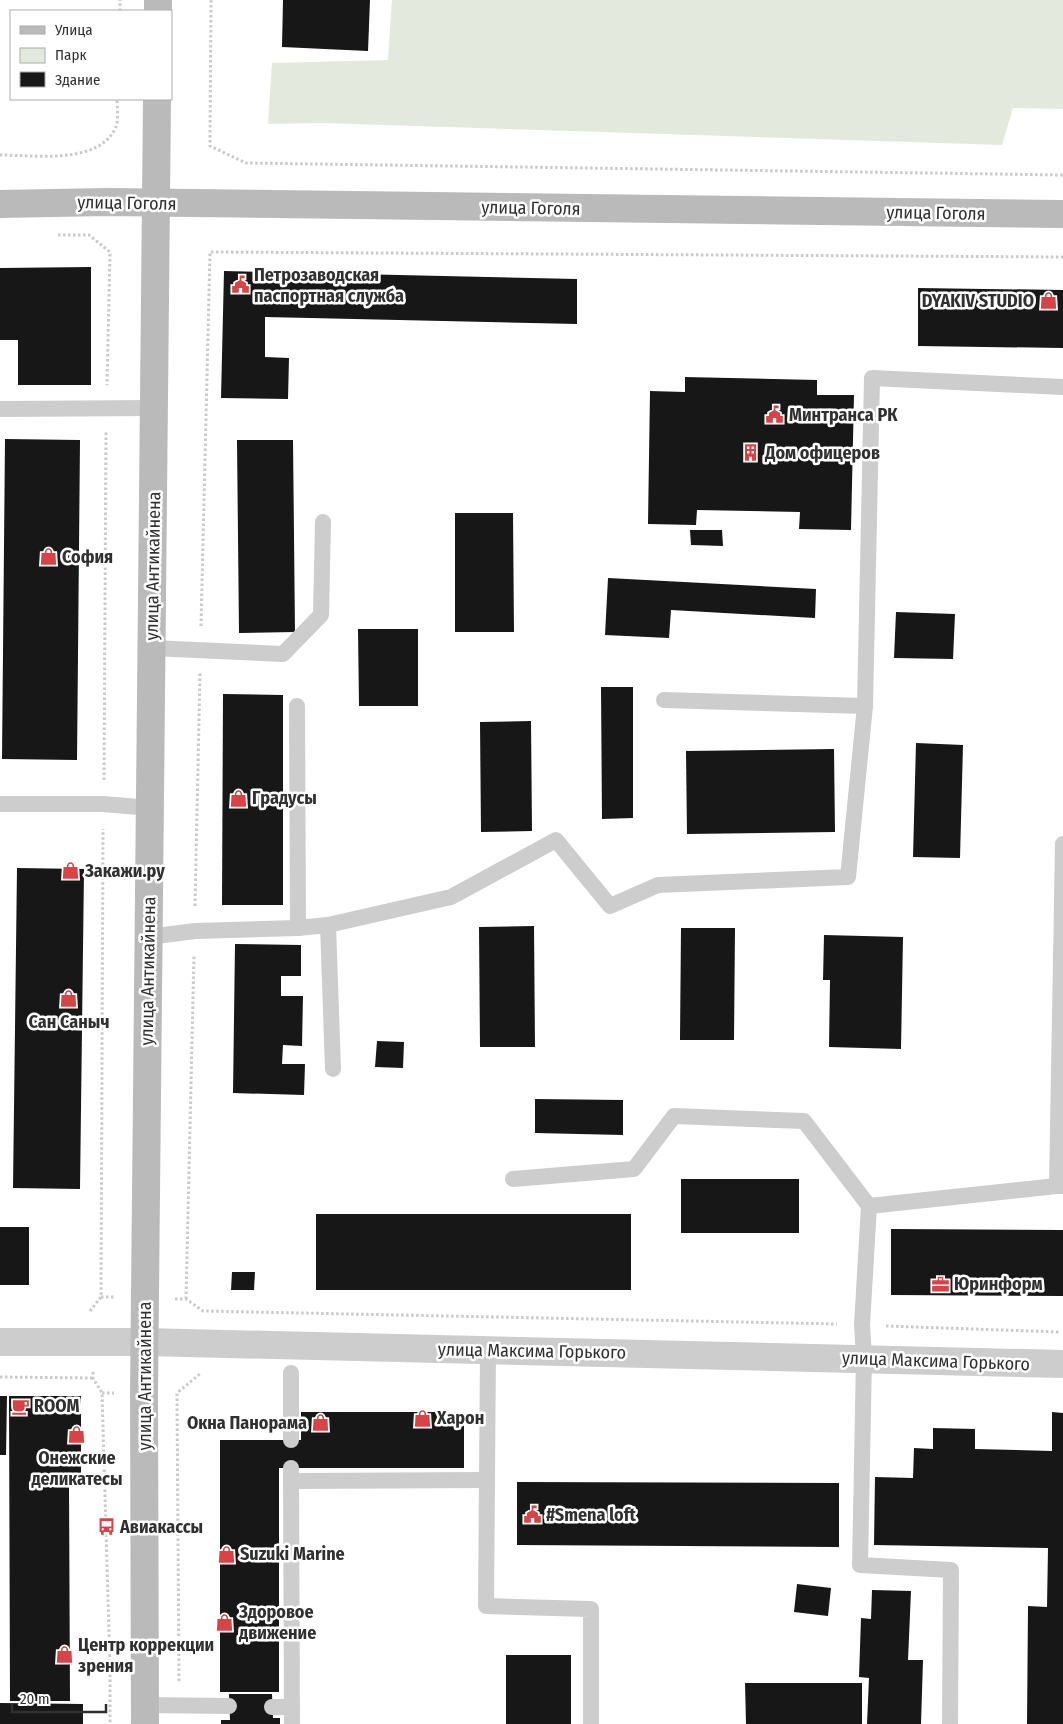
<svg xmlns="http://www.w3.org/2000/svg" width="1063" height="1724" font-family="'Fira Sans Condensed',sans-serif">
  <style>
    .green { fill: #e3e9dd }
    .building { fill: #171717 }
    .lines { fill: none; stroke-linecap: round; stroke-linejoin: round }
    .path { stroke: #cacaca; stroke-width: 3; stroke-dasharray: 2.5 2.5; stroke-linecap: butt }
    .lane { stroke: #cdcdcd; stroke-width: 16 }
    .street { stroke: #cdcdcd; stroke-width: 28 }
    .secondary { stroke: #bababa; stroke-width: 28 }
    .labels { text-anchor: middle; stroke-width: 5; stroke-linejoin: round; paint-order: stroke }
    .street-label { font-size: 18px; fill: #303030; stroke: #fff }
    .poi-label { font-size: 18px; font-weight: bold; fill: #303030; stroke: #fff; text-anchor: start }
  </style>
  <rect width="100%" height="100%" fill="#fff"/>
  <!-- green -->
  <path class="green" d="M392,0H1063V109L1013,108L1002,145L321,123L268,124L272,63L388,60Z"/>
  <!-- building -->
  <g class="building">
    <path d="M283,0H370L368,51L282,47Z"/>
    <path d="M91,267V385H18V340H0V268Z"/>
    <path d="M224,271L577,279V324L265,317V357L289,358L288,399L221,398Z"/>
    <path d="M918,288L1063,290V348L918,346Z"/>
    <path d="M685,377L817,380V395H854L851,530L799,529L800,512L697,510L696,525L648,524L650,391L685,392Z"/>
    <path d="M5,439L80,440L77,760L2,759Z"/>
    <path d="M237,440H293L295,632L239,633Z"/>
    <path d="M455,513H513L514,632H455Z"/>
    <path d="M690,530H722L723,546L691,545Z"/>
    <path d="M608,578L816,589L815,618L671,610L669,638L605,635Z"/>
    <path d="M896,612L955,614L953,659L894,658Z"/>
    <path d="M358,629H418V706H359Z"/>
    <path d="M601,687H633V818L602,819Z"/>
    <path d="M223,694L283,695V905H222Z"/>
    <path d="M531,721L532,831L481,832L480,722Z"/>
    <path d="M916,743L963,745L960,858L913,857Z"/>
    <path d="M834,749L835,832L687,834L686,751Z"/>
    <path d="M17,868L84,869L80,1189L13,1188Z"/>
    <path d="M534,926L535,1047H480L479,927Z"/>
    <path d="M681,928H735L734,1040H680Z"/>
    <path d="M824,935L903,937L901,1049L829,1047L830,980H823Z"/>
    <path d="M235,944L301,945V976H281V996H303L302,1046L283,1045L282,1064H305L304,1095L233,1093Z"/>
    <path d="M377,1041L404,1042L403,1068L375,1067Z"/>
    <path d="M535,1099L623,1100V1135L535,1133Z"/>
    <rect x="681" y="1179" width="118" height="54"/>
    <rect x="316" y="1214" width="315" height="76"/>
    <rect x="0" y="1227" width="29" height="58"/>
    <path d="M891,1229L1063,1230V1296L891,1295Z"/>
    <path d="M232,1272H255L254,1290H231Z"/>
    <path d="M0,1396H7L6,1455H0Z"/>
    <path d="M9,1396H81V1484H69L70,1701H10Z"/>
    <path d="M301,1412H464V1468H279V1692H220V1440H301Z"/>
    <path d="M1052,1412L1063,1413V1724H1027L1028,1606L1047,1607L1048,1548L874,1545L875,1477L913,1478L914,1448L933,1449V1428L975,1429V1449L1052,1451Z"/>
    <path d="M517,1482L839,1483V1547L517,1545Z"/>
    <path d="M797,1584L831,1588L828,1616L794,1612Z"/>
    <path d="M872,1590L911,1591L908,1660H923L921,1724H867L869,1678L859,1677L861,1618L871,1619Z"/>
    <rect x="506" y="1655" width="65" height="69"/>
    <path d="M745,1683H862V1724H746Z"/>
    <path d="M229,1694H272L273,1718H280V1724H221V1720H230Z"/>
    <path d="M0,1703L83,1704V1724H0Z"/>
  </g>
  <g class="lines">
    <!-- path -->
    <g class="path">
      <path d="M211,0L210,146L246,163L1063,175"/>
      <path d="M120,11V0"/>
      <path d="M0,155C33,155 97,165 115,129C119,122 117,107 117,99"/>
      <path d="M58,235H89L110,252L107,385"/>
      <path d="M201,626L210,252L1063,257"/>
      <path d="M104,780L106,431"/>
      <path d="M195,906L200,673"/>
      <path d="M101,1297H116"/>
      <path d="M175,1299H186L203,1311L837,1324"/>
      <path d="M186,1299L194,955"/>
      <path d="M90,1311L101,1297L103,829"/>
      <path d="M886,1326L1059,1332"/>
      <path d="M93,1372V1378L102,1393L110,1667V1724"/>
      <path d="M0,1377L93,1378"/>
      <path d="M102,1393H114"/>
      <path d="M78,1668L110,1667"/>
      <path d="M179,1681L177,1393L201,1373"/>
    </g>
    <!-- lane -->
    <g class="lane">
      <path d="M0,409L154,408"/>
      <path d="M152,648L283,654L321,615L323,522"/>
      <path d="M664,700L865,706"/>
      <path d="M297,706L298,928"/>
      <path d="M0,804H103L150,808"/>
      <path d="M1063,844L1057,1186H1063"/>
      <path d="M328,925L333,1069"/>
      <path d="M149,937L195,931L298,928L328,925L451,897L556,840L610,906L658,885L848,877L865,706L872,378L1063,387"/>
      <path d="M513,1179L634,1169L674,1116L804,1121L869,1206L1057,1186"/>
      <path d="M869,1206L862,1325L864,1358L860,1565L951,1570L950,1724"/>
      <path d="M488,1350L486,1606L591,1609V1724"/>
      <path d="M291,1373V1440"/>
      <path d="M291,1468L292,1724"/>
      <path d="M291,1481L487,1480"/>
      <path d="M145,1705L229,1706"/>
      <path d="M272,1707H292"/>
    </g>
    <!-- street -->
    <path class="street" d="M0,1342H145L1063,1364"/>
    <!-- secondary -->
    <g class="secondary">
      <path d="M158,11V0"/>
      <path d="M0,204L107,202L1063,214"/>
      <path d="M145,1724L144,1393L157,99"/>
    </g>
  </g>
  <!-- icons -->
  <defs>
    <symbol id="civic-bare" viewBox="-9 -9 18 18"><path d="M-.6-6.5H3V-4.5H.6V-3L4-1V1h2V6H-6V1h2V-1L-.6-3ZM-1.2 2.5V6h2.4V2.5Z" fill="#d64447" stroke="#fff" stroke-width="2.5" paint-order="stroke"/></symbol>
    <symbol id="shop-bare" viewBox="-9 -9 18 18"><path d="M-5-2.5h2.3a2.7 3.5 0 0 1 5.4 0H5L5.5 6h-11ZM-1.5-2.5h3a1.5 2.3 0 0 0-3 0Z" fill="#d64447" stroke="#fff" stroke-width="2.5" paint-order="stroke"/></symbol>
    <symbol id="building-bare" viewBox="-9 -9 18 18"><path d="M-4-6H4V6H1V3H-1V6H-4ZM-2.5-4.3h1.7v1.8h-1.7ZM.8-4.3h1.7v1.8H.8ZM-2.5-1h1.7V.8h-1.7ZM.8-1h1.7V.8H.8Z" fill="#d64447" stroke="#fff" stroke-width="2.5" paint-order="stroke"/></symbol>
    <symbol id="office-bare" viewBox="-9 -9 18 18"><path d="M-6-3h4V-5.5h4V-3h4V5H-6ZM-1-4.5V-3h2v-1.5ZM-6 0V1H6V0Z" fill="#d64447" stroke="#fff" stroke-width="2.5" paint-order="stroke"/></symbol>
    <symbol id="cafe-bare" viewBox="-9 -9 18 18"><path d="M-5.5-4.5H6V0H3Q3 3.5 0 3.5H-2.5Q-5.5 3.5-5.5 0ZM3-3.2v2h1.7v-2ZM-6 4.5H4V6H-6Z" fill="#d64447" stroke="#fff" stroke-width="2.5" paint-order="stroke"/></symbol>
    <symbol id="bus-bare" viewBox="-9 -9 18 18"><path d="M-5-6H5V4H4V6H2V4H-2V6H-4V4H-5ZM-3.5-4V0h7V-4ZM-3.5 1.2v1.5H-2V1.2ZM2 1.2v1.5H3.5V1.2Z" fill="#d64447" stroke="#fff" stroke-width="2.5" paint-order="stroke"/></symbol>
  </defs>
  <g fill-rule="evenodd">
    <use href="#civic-bare" x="228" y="272" width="25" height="25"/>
    <use href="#shop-bare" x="1036" y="288" width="25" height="25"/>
    <use href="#civic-bare" x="762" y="402" width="25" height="25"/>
    <use href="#building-bare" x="738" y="440" width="25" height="25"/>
    <use href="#shop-bare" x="36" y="544" width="25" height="25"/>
    <use href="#shop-bare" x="226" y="786" width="25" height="25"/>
    <use href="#shop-bare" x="58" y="858" width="25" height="25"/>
    <use href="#shop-bare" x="56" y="986" width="25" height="25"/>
    <use href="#office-bare" x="928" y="1272" width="25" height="25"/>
    <use href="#cafe-bare" x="8" y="1394" width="25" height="25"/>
    <use href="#shop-bare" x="410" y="1406" width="25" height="25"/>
    <use href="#shop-bare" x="308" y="1410" width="25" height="25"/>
    <use href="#shop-bare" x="64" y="1422" width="25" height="25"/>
    <use href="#civic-bare" x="520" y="1502" width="25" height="25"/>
    <use href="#bus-bare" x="94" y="1514" width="25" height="25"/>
    <use href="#shop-bare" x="214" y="1542" width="25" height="25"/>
    <use href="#shop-bare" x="212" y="1610" width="25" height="25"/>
    <use href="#shop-bare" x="52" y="1642" width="25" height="25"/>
  </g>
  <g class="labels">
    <!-- street labels -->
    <g class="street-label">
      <text transform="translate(127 203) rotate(1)" y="6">улица Гоголя</text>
      <text transform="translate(531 208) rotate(1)" y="6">улица Гоголя</text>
      <text transform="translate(936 213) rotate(1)" y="6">улица Гоголя</text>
      <text transform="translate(153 566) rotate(-89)" y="6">улица Антикайнена</text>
      <text transform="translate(148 971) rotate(-89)" y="6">улица Антикайнена</text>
      <text transform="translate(532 1351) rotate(1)" y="6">улица Максима Горького</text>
      <text transform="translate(936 1361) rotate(2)" y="6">улица Максима Горького</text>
      <text transform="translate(145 1376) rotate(-90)" y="6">улица Антикайнена</text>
    </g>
    <!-- poi labels -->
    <g class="poi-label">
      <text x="254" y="281">Петрозаводская<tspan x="254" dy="21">паспортная служба</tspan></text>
      <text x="1034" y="307" text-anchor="end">DYAKIV STUDIO</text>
      <text x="789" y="421">Минтранса РК</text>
      <text x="765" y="459">Дом офицеров</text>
      <text x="62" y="563">София</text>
      <text x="252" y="804">Градусы</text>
      <text x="85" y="877">Закажи.ру</text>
      <text x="69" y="1028" text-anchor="middle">Сан Саныч</text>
      <text x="954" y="1290">Юринформ</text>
      <text x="34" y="1412">ROOM</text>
      <text x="437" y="1424">Харон</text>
      <text x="307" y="1429" text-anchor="end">Окна Панорама</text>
      <text x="77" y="1464" text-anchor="middle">Онежские<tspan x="77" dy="21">деликатесы</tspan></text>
      <text x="546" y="1521">#Smena loft</text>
      <text x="120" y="1533">Авиакассы</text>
      <text x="240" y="1560">Suzuki Marine</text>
      <text x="239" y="1618">Здоровое<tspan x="239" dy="21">движение</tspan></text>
      <text x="78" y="1651">Центр коррекции<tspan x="78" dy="21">зрения</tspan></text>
    </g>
  </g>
  <!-- legend -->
  <rect x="10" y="10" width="162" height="90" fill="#ffffff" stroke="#acacac"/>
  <rect x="20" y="26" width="25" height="8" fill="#bababa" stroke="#acacac"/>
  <text x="55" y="35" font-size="15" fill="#303030">Улица</text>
  <rect x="20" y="48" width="25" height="15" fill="#e3e9dd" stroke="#acacac"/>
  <text x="55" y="60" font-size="15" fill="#303030">Парк</text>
  <rect x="20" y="72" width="25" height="15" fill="#171717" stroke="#acacac"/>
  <text x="55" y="85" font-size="15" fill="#303030">Здание</text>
  <!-- scale -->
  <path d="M12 1704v8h94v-8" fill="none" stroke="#303030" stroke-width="2.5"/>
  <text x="20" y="1704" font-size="15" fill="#303030" stroke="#ffffff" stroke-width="4" paint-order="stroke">20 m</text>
</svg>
